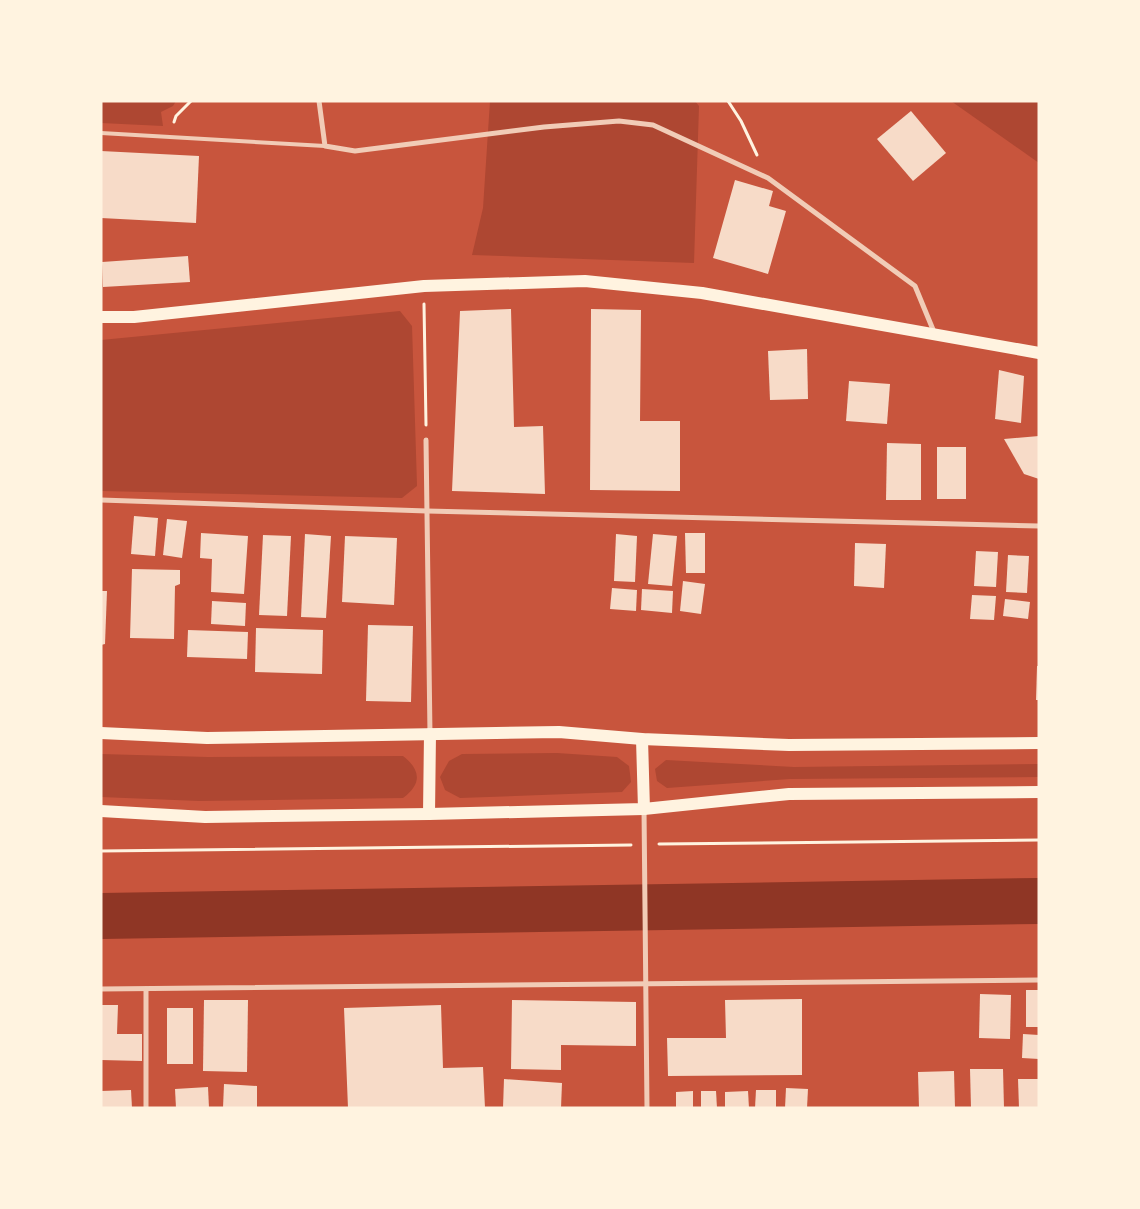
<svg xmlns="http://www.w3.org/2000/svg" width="1140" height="1209" font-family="Quicksand,sans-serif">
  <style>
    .green { fill: #ae4732 }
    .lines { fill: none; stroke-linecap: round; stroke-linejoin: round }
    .river { stroke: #8f3625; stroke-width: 46 }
    .building { fill: #f7dbc8 }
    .path { stroke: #fff3e0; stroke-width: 3 }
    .service { stroke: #f1ccb7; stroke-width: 4 }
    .minor { stroke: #f1ccb7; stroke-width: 5 }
    .primary { stroke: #fff3e0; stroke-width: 12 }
  </style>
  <rect width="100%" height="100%" fill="#c8553d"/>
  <!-- green -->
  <g class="green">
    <path d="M101,101H176L173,106L161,112L163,126L101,123Z"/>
    <path d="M490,101H695L699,106L694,263L472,255L483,208Z"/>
    <path d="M951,101H1039V163Z"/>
    <path d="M400,311L412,326L417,486L402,498L101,491V340Z"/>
    <path d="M557,753L617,757L629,766L631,782L622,792L460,798L445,790L440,777L449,761L462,754Z"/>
    <path d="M101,754L208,757L403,756C421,770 422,784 403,798L199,801L101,797Z"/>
    <path d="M666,760L794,767L1039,764V777L790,779L667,788L657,781L655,769Z"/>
  </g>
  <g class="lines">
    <!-- river -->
    <path class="river" d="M101,916L1039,901"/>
  </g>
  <!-- building -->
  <g class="building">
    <path d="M911,111L946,153L913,181L877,139Z"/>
    <path d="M101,151L199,156L196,223L101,218Z"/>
    <path d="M735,180L773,191L769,206L786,211L768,274L713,258Z"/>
    <path d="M188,256L190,282L103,287L102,262Z"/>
    <path d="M511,309L514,427L543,426L545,494L452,491L460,311Z"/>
    <path d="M591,309L641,310L640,421H680V491L590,490Z"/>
    <path d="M807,349L808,399L770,400L768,351Z"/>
    <path d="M999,370L1024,376L1021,423L995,419Z"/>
    <path d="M849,381L890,384L887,424L846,421Z"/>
    <path d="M1039,436V479L1024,474L1004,439Z"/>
    <path d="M887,443L921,444V500H886Z"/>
    <rect x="937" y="447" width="29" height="52"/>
    <path d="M134,516L158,518L155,556L131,554Z"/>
    <path d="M167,519L187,521L182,558L163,555Z"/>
    <path d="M201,533L248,536L244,594L211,592L212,559L200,558Z"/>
    <path d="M685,533H705V573H686Z"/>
    <path d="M305,534L331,536L326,618L301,617Z"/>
    <path d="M616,534L637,536L635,582L614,581Z"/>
    <path d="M653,534L677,536L672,586L648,584Z"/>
    <path d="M263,535L291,536L287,616L259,615Z"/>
    <path d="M345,536L397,538L394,605L342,602Z"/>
    <path d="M855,543L886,544L884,588L854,586Z"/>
    <path d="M976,551L998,552L996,587L974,586Z"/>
    <path d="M1008,555L1029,556L1027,593L1006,592Z"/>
    <path d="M132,569L180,570V584L175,586L174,639L130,638Z"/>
    <path d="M683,581L705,584L701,614L680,611Z"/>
    <path d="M612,588L637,590L636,611L610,609Z"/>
    <path d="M642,589L673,591L672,613L641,610Z"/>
    <path d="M101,591H107L105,644L101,645Z"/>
    <path d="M972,595L996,596L994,620L970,619Z"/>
    <path d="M1005,599L1030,602L1028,619L1003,616Z"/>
    <path d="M212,601L246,603L245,626L211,624Z"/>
    <path d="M368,625L413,626L411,702L366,701Z"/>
    <path d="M256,628L323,630L322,674L255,672Z"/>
    <path d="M188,630L248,632L247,659L187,657Z"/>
    <path d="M1037,666H1039V700H1036Z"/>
    <rect x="1026" y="990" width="13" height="37"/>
    <path d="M980,994L1011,995L1010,1039L979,1038Z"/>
    <path d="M802,999V1075L668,1076L667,1038H726L725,1000Z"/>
    <path d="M204,1000H248L247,1072L203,1071Z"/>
    <path d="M512,1000L636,1002V1046L561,1045V1070L511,1069Z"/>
    <path d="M101,1005H118L117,1034H142V1061L101,1060Z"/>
    <path d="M441,1005L443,1068L483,1067L485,1108H348L344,1008Z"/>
    <rect x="167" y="1008" width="26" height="56"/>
    <path d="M1023,1034L1039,1035V1059L1022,1058Z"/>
    <path d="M970,1069H1003L1004,1108H971Z"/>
    <path d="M954,1071L955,1108H919L918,1072Z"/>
    <path d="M504,1079L562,1083L561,1108H503Z"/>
    <path d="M1018,1079H1039V1108H1019Z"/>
    <path d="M224,1084L257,1086V1108H223Z"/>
    <path d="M208,1087L209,1108H176L175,1089Z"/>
    <path d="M786,1088L808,1089L807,1108H785Z"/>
    <path d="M131,1090L132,1108H101V1091Z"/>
    <path d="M756,1090H776V1108H755Z"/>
    <path d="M693,1091V1108H676V1092Z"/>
    <path d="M701,1091H716L717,1108H701Z"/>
    <path d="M748,1091L749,1108H725V1092Z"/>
  </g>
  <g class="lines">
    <!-- path -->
    <g class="path">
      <path d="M728,101L741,121L757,155"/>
      <path d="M174,122L176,116L191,101"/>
      <path d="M424,304L426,425"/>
      <path d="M659,844L1039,840"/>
      <path d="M101,851L631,845"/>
    </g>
    <!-- service -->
    <path class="service" d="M101,133L325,146"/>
    <!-- minor -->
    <g class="minor">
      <path d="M319,101L325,146L355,151L544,127L619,121L653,125L768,178L915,286L934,332"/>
      <path d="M426,440L430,734"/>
      <path d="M101,500L427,511L1039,526"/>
      <path d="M644,809L647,1108"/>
      <path d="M101,989L1039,980"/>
      <path d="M146,989V1108"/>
    </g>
    <!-- primary -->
    <g class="primary">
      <path d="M101,317H134L424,286L585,281L702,293L1039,353"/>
      <path d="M101,733L207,738L559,732L642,739L789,745L1039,743"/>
      <path d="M642,739L644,809"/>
      <path d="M101,811L205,817L429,814L644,809L789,794L1039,792"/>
      <path d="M429,814L430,734"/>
    </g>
  </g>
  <!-- border -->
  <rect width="1140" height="1209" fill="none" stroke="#fff3e0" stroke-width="205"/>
</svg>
